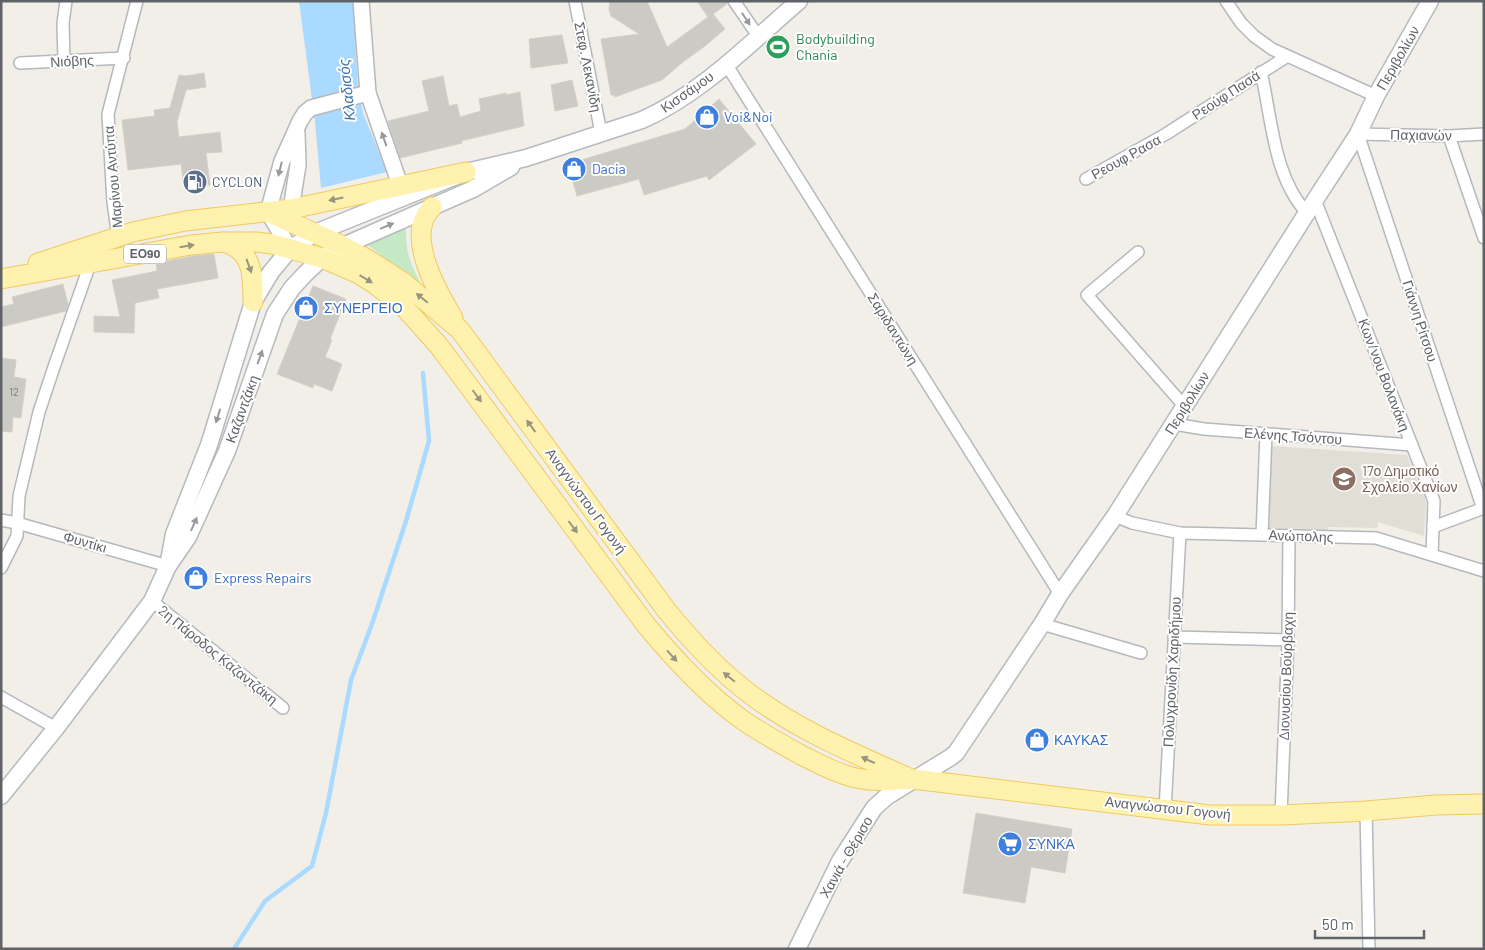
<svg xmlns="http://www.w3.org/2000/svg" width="1485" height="950" font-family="Barlow,sans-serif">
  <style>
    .education { fill: #e1ded6 }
    .green { fill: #c5e8c5 }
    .water { fill: #aadaff }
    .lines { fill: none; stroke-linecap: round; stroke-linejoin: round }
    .stream { stroke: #aadaff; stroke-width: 4.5 }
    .building { fill: #cccac5; stroke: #d6d1c6 }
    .minor-casing { stroke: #b5b8bc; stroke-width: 14 }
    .tertiary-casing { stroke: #b5b8bc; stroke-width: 18 }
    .secondary-casing { stroke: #b6babf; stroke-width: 19 }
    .primary-casing { stroke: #f2c960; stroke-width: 21 }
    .minor { stroke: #fff; stroke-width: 11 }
    .tertiary { stroke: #fff; stroke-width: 15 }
    .secondary { stroke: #fff; stroke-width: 16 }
    .primary { stroke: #fff2af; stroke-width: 19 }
    .oneway { fill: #979a9d }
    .oneway2 { fill: #979581 }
    .labels { text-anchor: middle; stroke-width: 4; stroke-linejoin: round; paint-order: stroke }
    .number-label { font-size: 11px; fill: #7a7d7f }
    .shield { fill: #fff; stroke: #8f9295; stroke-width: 1 }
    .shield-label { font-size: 12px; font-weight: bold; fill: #5f6368 }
    .leisure-label { font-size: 14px; fill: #27864d; stroke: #fff; text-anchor: start }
    .street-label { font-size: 14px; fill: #5f6368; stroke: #fff }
    .shop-label { font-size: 14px; fill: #366cbe; stroke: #fff; text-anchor: start }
    .service-label { font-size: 14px; fill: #4e5e75; stroke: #fff; text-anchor: start }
    .education-label { font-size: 14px; fill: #785e54; stroke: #fff; text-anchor: start }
    .water-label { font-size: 15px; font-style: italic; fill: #4174aa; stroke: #fff }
  </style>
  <rect width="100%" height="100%" fill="#f1efe8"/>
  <!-- education -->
  <path class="education" d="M1272,446L1407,455L1426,502L1424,536L1378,522L1377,528L1328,527V530L1269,528Z"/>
  <!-- green -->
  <path class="green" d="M406,227C405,251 410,263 421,284L419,286L367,244Z"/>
  <!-- water -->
  <path class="water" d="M299,1H353L358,90L363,113L387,172L321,188L315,122Z"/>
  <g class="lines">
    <!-- stream -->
    <path class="stream" d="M234,949L265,901L312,866L326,813L351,680L373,621L406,521L429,441L423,373"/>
  </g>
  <!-- building -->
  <g class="building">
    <path d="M610,1H647L667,47L708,17L697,1H727V4L713,14L725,29L705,46L683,62L662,80L615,97L614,95H611L601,39L639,34L611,16L609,9Z"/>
    <path d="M562,35L568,63L531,68L529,39Z"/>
    <path d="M204,73L206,87L186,90L177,122L179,137L220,132L222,152L206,153L210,185L184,188L181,164L128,170L122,120L155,116L154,110L170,108L179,75L185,76Z"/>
    <path d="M443,76L449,106L457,104L460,117L481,111L479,99L506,93V95L520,92L524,126L461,141L462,143L400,158L388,121L429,111L422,81Z"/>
    <path d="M572,80L578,106L555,111L551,85Z"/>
    <path d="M719,99L756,144L709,180L707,176L644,195L639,179L577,196L568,164L685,129Z"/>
    <path d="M214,254L218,278L157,289L159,298L135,303L134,333L94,332V316L120,317L112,280L157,271L156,263L193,256Z"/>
    <path d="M63,284L68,305L66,311L1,327V307L14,304L12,297Z"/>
    <path d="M313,286L346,299L330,339L332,340L325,357L342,364L332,391L314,384L313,388L277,374Z"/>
    <path d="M1,358L16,360L14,377L26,379L21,418L13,417L12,432L1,431Z"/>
    <path d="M976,813L1072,829L1065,873L1031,867L1025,903L963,893Z"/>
  </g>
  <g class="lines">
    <defs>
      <g id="minor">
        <path d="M575,1L601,133"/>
        <path d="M734,1L758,36"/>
        <path d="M1226,1L1241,23L1254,36L1272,49L1376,96"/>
        <path d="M64,61L63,23L66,1"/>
        <path d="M20,63L124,58"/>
        <path d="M726,64L1060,594"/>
        <path d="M1261,72C1272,119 1273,176 1307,213"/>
        <path d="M1449,136L1484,238"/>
        <path d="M1086,179L1166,134L1286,57"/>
        <path d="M1315,200L1434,501L1432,555"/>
        <path d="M118,237L113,202L108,114L137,1"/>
        <path d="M1138,252L1087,295L1185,407"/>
        <path d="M1174,424L1204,429L1412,445"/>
        <path d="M1483,509L1358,134L1449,136L1484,134"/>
        <path d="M1115,516L1132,523L1180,533L1376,538L1484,571"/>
        <path d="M1,520L17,523L168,566"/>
        <path d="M1433,527L1484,508"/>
        <path d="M1262,535L1266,434"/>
        <path d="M1,568L17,536L19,496L39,412L54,367L90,264L89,259"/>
        <path d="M152,601L283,708"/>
        <path d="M1042,624L1141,653"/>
        <path d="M1174,637L1288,640"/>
        <path d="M1,697L56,728"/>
        <path d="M1165,810L1180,533"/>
        <path d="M1366,811L1369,949"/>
        <path d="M1281,815L1288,640L1289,536"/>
      </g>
      <g id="tertiary">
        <path d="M361,1L368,93L400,185"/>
        <path d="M290,220L291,209L298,165L297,133"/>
        <path d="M290,249L268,212L282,161L300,121L305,113L311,108L368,93"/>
      </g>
      <g id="secondary">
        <path d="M168,566L174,534L209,445L253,302L271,272L290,249L315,233L466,172L526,158L642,120C701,94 750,43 799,1"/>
        <path d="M1,796L56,728L152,601L168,566L188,537L227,451L275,314L292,288L306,273L322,258L343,246L473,189L511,167"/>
        <path d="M797,949L840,861L874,808L886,797L951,757L956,753L1042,624L1060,594L1115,516L1315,200L1358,134L1376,96L1430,1"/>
      </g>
      <g id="primary">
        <path d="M432,207C430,210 427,213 425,217C411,246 438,293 453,318"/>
        <path d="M268,212L343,246L367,259L403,282L460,330L667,611C693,643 721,673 754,697C800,731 855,754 907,777"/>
        <path d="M224,242C254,251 253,277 253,302"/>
        <path d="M38,263L133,232L185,221L291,209L466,172"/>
        <path d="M1,279L191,245L223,242H256L272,244L322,258L357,273L375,284L405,308L439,346L646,625C675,660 707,695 744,721C763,734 783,745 803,756C820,764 837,774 856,778C874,782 894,780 913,779L1210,815H1281L1366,811L1436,805L1484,804"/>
      </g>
    </defs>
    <!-- minor casing -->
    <use href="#minor" class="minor-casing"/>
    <!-- tertiary casing -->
    <use href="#tertiary" class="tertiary-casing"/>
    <!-- secondary casing -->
    <use href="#secondary" class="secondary-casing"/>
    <!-- primary casing -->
    <use href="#primary" class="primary-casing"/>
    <!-- minor -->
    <use href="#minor" class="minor"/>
    <!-- tertiary -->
    <use href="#tertiary" class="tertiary"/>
    <!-- secondary -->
    <use href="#secondary" class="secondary"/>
    <!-- primary -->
    <use href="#primary" class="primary"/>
  </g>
  <!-- one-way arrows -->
  <defs><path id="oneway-solid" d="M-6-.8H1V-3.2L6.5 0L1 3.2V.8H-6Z" transform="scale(1.25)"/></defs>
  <g class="oneway">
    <use href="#oneway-solid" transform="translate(746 19) rotate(56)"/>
    <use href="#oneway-solid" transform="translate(384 139) rotate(-109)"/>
    <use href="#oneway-solid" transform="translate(280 169) rotate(104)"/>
    <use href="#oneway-solid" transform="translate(387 226) rotate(-23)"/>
    <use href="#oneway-solid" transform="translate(260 357) rotate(-70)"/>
    <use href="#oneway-solid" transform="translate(218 416) rotate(107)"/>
    <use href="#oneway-solid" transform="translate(194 524) rotate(-66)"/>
  </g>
  <g class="oneway2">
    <use href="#oneway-solid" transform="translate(336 199) rotate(168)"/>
    <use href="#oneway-solid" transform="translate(187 246) rotate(-9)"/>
    <use href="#oneway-solid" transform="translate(249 266) rotate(70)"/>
    <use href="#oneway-solid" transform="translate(366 279) rotate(31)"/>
    <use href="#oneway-solid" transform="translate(422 298) rotate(-141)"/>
    <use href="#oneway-solid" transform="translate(477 396) rotate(53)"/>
    <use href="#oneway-solid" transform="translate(531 426) rotate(-126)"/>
    <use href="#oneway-solid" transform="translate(573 527) rotate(53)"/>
    <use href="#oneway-solid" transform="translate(672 656) rotate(48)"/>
    <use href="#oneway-solid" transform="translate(729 677) rotate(-141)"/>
    <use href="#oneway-solid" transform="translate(868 760) rotate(-155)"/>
  </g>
  <!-- icons -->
  <defs>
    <symbol id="stadium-disc" viewBox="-11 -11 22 22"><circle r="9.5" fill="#2e9e5b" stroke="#fff"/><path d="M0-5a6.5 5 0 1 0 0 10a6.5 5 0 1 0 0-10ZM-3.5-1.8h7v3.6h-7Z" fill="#fff"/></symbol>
    <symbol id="shop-disc" viewBox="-11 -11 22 22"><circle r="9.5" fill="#3f7fe0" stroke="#fff"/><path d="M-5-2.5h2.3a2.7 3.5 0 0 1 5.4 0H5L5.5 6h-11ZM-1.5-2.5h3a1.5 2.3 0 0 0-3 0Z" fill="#fff"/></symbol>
    <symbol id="fuel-disc" viewBox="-11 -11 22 22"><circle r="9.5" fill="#5c6f8a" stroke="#fff"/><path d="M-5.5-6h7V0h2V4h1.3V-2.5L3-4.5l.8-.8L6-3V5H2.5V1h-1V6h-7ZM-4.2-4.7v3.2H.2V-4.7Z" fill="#fff"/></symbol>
    <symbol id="school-disc" viewBox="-11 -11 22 22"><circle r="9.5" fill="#8d6e63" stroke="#fff"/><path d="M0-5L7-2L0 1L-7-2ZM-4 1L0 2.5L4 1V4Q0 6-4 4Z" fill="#fff"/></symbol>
    <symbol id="supermarket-disc" viewBox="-11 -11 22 22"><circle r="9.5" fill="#3f7fe0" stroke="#fff"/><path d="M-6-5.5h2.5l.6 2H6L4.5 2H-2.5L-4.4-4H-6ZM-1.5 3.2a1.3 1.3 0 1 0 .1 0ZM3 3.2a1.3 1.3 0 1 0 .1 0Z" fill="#fff"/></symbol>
  </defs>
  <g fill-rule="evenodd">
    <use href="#stadium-disc" x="764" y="33" width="28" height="28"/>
    <use href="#shop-disc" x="693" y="103" width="28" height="28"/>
    <use href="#shop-disc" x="560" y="155" width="28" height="28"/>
    <use href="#fuel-disc" x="181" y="168" width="28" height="28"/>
    <use href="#shop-disc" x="292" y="294" width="28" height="28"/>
    <use href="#school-disc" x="1330" y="465" width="28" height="28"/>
    <use href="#shop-disc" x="182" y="564" width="28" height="28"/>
    <use href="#shop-disc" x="1023" y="726" width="28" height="28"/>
    <use href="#supermarket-disc" x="996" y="830" width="28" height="28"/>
  </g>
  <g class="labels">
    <!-- number labels -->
    <g class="number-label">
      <text x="14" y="396">12</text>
    </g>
    <!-- shield labels -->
    <rect class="shield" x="124" y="244.5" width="42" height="19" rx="4"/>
    <g class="shield-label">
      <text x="145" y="258">ΕΟ90</text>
    </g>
    <!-- leisure labels -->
    <g class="leisure-label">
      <text x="796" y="44">Bodybuilding<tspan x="796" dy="16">Chania</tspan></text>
    </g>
    <!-- street labels -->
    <g class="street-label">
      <text transform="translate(1398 58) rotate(-60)" y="5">Περιβολίων</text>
      <text transform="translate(72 61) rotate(-3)" y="5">Νιόβης</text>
      <text transform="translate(588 67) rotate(79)" y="5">Στεφ. Λεκανίδη</text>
      <text transform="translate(687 92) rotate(-35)" y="5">Κισσάμου</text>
      <text transform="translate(1226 95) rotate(-33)" y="5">Ρεούφ Πασά</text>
      <text transform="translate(1421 135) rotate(1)" y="5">Παχιανών</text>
      <text transform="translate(1126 157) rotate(-29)" y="5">Ρεουφ Ρασα</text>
      <text transform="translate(113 177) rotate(-95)" y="5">Μαρίνου Αντύπα</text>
      <text transform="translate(1420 321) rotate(72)" y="5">Γιάννη Ρίτσου</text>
      <text transform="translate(893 329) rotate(58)" y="5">Σαριδαντώνη</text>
      <text transform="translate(1384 375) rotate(69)" y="5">Κων/νου Βολανάκη</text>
      <text transform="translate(1187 403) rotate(-58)" y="5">Περιβολίων</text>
      <text transform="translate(242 409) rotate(-70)" y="5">Καζαντζάκη</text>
      <text transform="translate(1293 436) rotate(4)" y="5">Ελένης Τσόντου</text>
      <text transform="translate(586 501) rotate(54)" y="5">Αναγνώστου Γογονή</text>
      <text transform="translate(1301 536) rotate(2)" y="5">Ανώπολης</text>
      <text transform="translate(85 542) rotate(16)" y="5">Φυντίκι</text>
      <text transform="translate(218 655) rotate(39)" y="5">2η Πάροδος Καζαντζάκη</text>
      <text transform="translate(1172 672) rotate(-87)" y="5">Πολυχρονίδη Χαριδήμου</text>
      <text transform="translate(1286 676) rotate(-88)" y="5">Διονυσίου Βούρβαχη</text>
      <text transform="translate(1168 808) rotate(6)" y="5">Αναγνώστου Γογονή</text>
      <text transform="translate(846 857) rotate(-60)" y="5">Χανιά - Θέρισο</text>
    </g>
    <!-- shop labels -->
    <g class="shop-label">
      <text x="724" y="122">Voi&amp;Noi</text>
      <text x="592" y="174">Dacia</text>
      <text x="324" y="313">ΣΥΝΕΡΓΕΙΟ</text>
      <text x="214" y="583">Express Repairs</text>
      <text x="1054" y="745">ΚΑΥΚΑΣ</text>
      <text x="1028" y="849">ΣΥΝΚΑ</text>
    </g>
    <!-- service labels -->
    <g class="service-label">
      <text x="212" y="187">CYCLON</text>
    </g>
    <!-- education labels -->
    <g class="education-label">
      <text x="1362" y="476">17ο Δημοτικό<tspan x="1362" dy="16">Σχολείο Χανίων</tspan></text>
    </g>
    <!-- water labels -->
    <g class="water-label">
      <text transform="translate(347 90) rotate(-96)" y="5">Κλαδισός</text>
    </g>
  </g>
  <!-- border -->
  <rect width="1485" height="950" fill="none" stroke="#5f6368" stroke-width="5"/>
  <!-- scale -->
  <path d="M1315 930v8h109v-8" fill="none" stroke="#5f6368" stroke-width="2.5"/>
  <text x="1322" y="930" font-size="15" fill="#5f6368" stroke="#ffffff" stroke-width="4" paint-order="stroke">50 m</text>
</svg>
